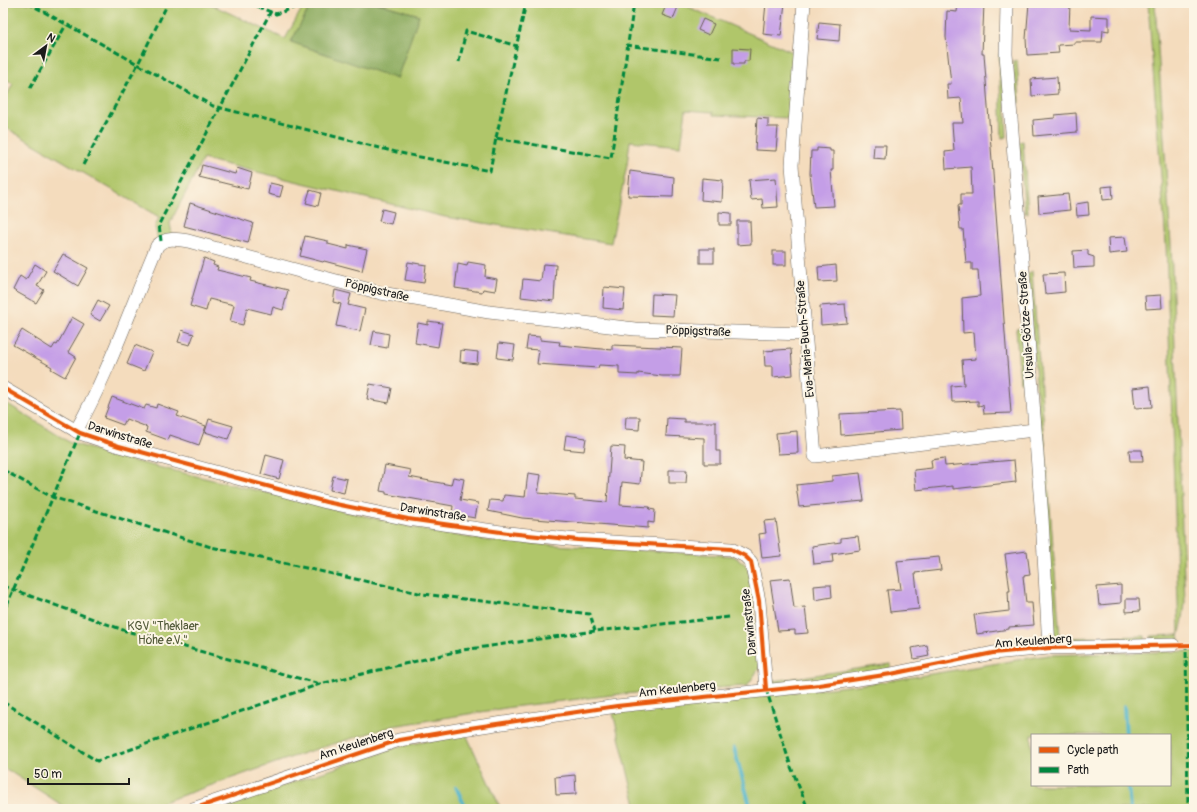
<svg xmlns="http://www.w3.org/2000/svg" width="1197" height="812" font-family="Pangolin,sans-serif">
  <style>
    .green { fill: #b0c66a; stroke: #667143; fill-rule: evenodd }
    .forest { fill: #8cab5e; stroke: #54643d }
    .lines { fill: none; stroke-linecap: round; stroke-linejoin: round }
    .stream { stroke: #4ab2c9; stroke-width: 4 }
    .building { fill: #c49ee7 }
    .minor-casing { stroke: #685f54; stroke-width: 14 }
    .minor { stroke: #fff; stroke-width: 13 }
    .quiet { stroke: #00873e; stroke-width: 3; stroke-dasharray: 6 3; stroke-linecap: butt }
    .cycleway-casing { stroke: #fcf5e5; stroke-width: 6 }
    .cycleway { stroke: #e8590c; stroke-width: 4 }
    .labels { text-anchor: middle; stroke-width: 4; stroke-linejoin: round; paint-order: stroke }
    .street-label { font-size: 12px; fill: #1c1c1c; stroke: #fcf5e5 }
    .park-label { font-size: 12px; fill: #505837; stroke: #fcf5e5 }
  </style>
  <rect width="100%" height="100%" fill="#fcf5e5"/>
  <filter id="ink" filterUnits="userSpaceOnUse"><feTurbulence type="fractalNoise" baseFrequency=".025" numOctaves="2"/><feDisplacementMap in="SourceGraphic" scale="8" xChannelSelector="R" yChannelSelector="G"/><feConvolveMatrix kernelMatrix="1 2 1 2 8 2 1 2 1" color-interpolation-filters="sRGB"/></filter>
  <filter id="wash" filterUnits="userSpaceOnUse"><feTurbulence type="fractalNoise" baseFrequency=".012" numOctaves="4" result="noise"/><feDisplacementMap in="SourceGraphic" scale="16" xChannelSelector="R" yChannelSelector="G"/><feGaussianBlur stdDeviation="0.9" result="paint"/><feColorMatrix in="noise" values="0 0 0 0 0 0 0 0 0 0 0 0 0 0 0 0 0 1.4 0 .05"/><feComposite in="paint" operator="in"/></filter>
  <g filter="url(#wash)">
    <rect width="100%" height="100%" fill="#f4dcbd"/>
    <!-- green -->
    <g class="green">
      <path d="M3,3H208L285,39L305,3H312L291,42L419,15L378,3H607L638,11L640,3H679L795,53L789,118L713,115V112L686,110L681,146L630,141L627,165L611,243L445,217L203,159L170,223L172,234L158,240L155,227L159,217L3,126V102L13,84L3,77Z"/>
      <path d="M1148,3H1155L1171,244L1185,603L1183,619L1178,642H1152L1151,636L1179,635L1166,244Z"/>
      <path d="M999,53H1003L1007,137L1002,138Z"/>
      <path d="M1017,60L1020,103H1015L1013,61Z"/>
      <path d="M1023,141L1028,213H1025L1019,142Z"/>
      <path d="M1032,271L1060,638L1145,636V642H1058L1055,639L1028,273Z"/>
      <path d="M1021,328L1025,382H1020L1016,329Z"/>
      <path d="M3,401L69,442L116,457L428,531L490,541L733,556L743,562L750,571L760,667L747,686L621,694L512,707L393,726L307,752L143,809H68L3,767Z"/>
      <path d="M1194,651V809H637L613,713L882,682L1048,655ZM1032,735H1170V785H1032Z"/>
      <path d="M891,664L890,669L820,680L774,684L773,681Z"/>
      <path d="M466,734L501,809H221L279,787L401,746Z"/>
    </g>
    <!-- forest -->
    <path class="forest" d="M312,3H378L419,15L397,79L291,42Z"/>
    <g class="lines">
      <!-- stream -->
      <g class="stream">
        <path d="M1124,706L1126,735"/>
        <path d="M734,748L751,809"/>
        <path d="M1128,785L1130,809"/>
        <path d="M456,787L466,809"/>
      </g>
    </g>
    <g id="blocks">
      <!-- building -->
      <g class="building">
        <path d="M667,3L678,7L673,19L662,15Z"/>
        <path d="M766,3H785L781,36L763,34Z"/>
        <path d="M958,3H984L982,54H984L1011,413L984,414L983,405L978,406V401L952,402L951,386L964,385L962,360L976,359L974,332L963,333L962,298L980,296L978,270H972V263H966L963,229H960L958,205H961V194H972L971,167L946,169L945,152L954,151L952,123H963L961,98L948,99L947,84H951L946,37L947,11L957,12Z"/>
        <path d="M1029,3L1055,5V3H1070L1069,29L1091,30V16L1109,17V31L1103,30L1102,42H1075V44L1058,45L1059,53L1027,55L1026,39Z"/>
        <path d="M703,19L714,24L709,35L698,30Z"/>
        <path d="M819,22L840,24L839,41L817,39Z"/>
        <path d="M733,48L750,49L749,61H744V64H733Z"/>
        <path d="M1057,77L1058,94L1032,96L1031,79Z"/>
        <path d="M1076,113L1077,132L1034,136L1033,120L1055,118V115Z"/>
        <path d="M757,118L768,119V127H778L776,151L755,150Z"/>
        <path d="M874,145H886L885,159L873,158Z"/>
        <path d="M817,148L830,149V151H833V170H831L834,206L814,207L810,174L811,151H817Z"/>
        <path d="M202,165L235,174L237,168L252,173L248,189L199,177Z"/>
        <path d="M630,171L674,177L673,197L628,196Z"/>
        <path d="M702,178L723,180L722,202L701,200Z"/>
        <path d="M776,178L778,207L763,208L762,199L751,200L749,180Z"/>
        <path d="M270,183L283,186L280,197L268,194Z"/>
        <path d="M1112,186L1113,199L1103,200L1102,187Z"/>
        <path d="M310,190L321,193L318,206L306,203Z"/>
        <path d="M1068,194L1070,210L1039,213L1038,197Z"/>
        <path d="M1088,202L1089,215L1077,216L1076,204Z"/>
        <path d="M190,203L253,223L248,243L184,226Z"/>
        <path d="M382,209L394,212L391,224L379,221Z"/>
        <path d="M719,212L731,213V225H719Z"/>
        <path d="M737,221H750L751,244L737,245Z"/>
        <path d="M305,236L328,241V244L348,249V245L367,249L362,271L324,261L323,262L300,256Z"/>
        <path d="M1125,237L1127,252L1109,254L1108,238Z"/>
        <rect x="700" y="249" width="14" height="14"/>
        <path d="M1088,250V255L1094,257V267L1074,268L1073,251Z"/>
        <rect x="773" y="251" width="13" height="14"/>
        <path d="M63,254L88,268L78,286L53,271Z"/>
        <path d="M204,258L214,262L213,265L218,267L217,270L251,278L250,281L288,290L283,310L273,307L271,314L247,308L243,325L230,322L234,305L209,299L206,311L190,306Z"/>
        <path d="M408,262L426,265L424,283L405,280Z"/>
        <path d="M468,262L486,265L485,277L497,279L495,291L483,289L482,292L455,288L458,264L467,266Z"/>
        <path d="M35,264L46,271L37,286L44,290L36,303L13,290L20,276L26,280Z"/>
        <path d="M543,264L556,265L554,301L521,297L523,279L541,281Z"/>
        <path d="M836,265L837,281L819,282L818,267Z"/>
        <path d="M1064,273L1065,292L1045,294L1043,274Z"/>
        <path d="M604,287L625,289L623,310L603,308Z"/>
        <path d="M335,290L351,294L348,305L365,309L360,331L336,326L341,304L333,302Z"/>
        <path d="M652,294L675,295L673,316L651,315Z"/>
        <path d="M1161,295L1162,308L1146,309L1145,296Z"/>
        <path d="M98,300L109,306L100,321L90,315Z"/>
        <path d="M845,304L847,323L821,325L820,306Z"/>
        <path d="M72,317L84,324L68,352L76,357L65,377L51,369L52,367L13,345L22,330L52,349L55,344L57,345Z"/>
        <path d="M428,321L442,323L438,347L415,343L418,323L428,325Z"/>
        <path d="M182,330L194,334L190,345L178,342Z"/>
        <path d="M374,331L389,334L387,348L371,345Z"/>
        <path d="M528,336L540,337V340L560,342L559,345L612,350V345L682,348L680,376H662L638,373V375L619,374V366L599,365L598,368L537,364L539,350L526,349Z"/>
        <path d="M499,343L515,345L513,360L497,358Z"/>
        <path d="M135,345L152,352L144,371L127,364Z"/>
        <path d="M791,349L793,375L773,377V366H765L764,351Z"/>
        <path d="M461,350L478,352L477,364L460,362Z"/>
        <path d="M370,384L392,388L389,403L367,399Z"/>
        <path d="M1150,386L1152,407L1135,408L1133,388Z"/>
        <path d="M112,397L144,409L146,405L156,408L157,404L179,412L177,416L206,426L199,445L170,435L168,440L146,432L147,427L126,419L123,425L104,418Z"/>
        <path d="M900,411L901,430L841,435L840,414Z"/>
        <path d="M626,417H640L639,430L625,429Z"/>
        <path d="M667,418L684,419V422H716V451H720V464H704V438L666,436Z"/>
        <path d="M209,419L233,426L228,439L205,432Z"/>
        <path d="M797,431L798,453L778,454L776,433Z"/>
        <path d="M566,435L586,438L584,451L564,449Z"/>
        <path d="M611,446L625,447L624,460L642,462L640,484L622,482L620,505L650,507L649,509L655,510L654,523L648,522V528L522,518L488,511L490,500L503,501L504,495L525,497L528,473L541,475L538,493L575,496V499L607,502Z"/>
        <path d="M1129,450H1142L1143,461H1130Z"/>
        <path d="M266,455L284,460L279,479L261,474Z"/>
        <path d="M944,458L945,466L1014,460L1016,482L953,489V486L916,490L914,470L932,468L931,460Z"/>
        <path d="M385,465L411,470L409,477L451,485L453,477L464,479L460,500L478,503L475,518L452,514L453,506L386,494V492L380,491Z"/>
        <path d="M669,470H687L686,483H669Z"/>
        <path d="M860,473L864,501L799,507L796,485L832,481V476Z"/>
        <path d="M333,476L347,479L344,493L330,490Z"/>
        <path d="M776,520L781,556L762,558L759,534L766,533L764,521Z"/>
        <path d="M858,536L860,550L832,554L833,562L814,564L812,546L841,542V538Z"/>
        <path d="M1027,551L1030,575L1023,576L1026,603H1032L1034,625L1009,627V629L977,634L974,615L1009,611L1008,591H1010L1005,554Z"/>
        <path d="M939,557L941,570L915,573L919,609L890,612L887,590L901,589L897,561Z"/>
        <path d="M790,578L794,608L805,607L808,633L795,634V630L778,631L770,580Z"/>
        <path d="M825,585H831L832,597L815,600L814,586Z"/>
        <path d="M1121,585V603L1099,605L1097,587Z"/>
        <path d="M1126,599H1139L1140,611L1126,612Z"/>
        <path d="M927,645L929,656L914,659L912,648Z"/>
        <path d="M575,775L576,794L556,795L555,777Z"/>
      </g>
    </g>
  </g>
  <g filter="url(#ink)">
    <use href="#blocks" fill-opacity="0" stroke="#685f54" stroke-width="1"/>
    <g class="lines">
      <defs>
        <g id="minor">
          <path d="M804,3L792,165L815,456L1034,430"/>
          <path d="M1007,3L1006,54L1042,518L1049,648"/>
          <path d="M3,388L80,433L119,446L326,502L408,519L508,533L578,540L731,549L745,556L751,562L759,601L766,689"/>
          <path d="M76,431C109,372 131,307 157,246C165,237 177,239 188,241L381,293L489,312L635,329L804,334"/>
          <path d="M193,809L399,740L463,729L617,706L819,685L891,674L993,653L1049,648L1173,645"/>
        </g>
      </defs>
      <!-- minor casing -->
      <use href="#minor" class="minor-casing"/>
      <!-- minor -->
      <use href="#minor" class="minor"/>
      <!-- quiet -->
      <g class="quiet">
        <path d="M28,3L213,106L400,153L490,171L496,138L611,158L634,3"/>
        <path d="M249,3L276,14L293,8L296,3"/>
        <path d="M626,45L721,58"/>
        <path d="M459,62L466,31L517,46"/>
        <path d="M30,88L66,25"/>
        <path d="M496,138L526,3"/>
        <path d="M83,165L138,64L168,3"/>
        <path d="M161,241L159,224L271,11"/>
        <path d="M3,470L52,497L211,547L423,594L590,614L595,631"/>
        <path d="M3,586L126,631L320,684"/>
        <path d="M3,614L80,433"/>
        <path d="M1188,645H1186L1188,809"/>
        <path d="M766,689L791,767L808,809"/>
        <path d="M3,702L97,761L320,684L463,650L595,631L730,617"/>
      </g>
      <defs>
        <g id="cycleway">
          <path d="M3,388L80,433L119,446L326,502L408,519L508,533L578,540L731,549L745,556L751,562L759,601L766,689"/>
          <path d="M193,809L399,740L463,729L617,706L819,685L891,674L993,653L1049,648L1194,645"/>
        </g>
      </defs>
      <!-- cycleway casing -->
      <use href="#cycleway" class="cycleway-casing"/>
      <!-- cycleway -->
      <use href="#cycleway" class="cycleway"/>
    </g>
  </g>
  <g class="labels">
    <!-- street labels -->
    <g class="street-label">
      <text transform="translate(377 290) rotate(13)" y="4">Pöppigstraße</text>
      <text transform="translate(1026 325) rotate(-94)" y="4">Ursula-Götze-Straße</text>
      <text transform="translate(698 331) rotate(2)" y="4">Pöppigstraße</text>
      <text transform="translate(805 339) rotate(-95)" y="4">Eva-Maria-Buch-Straße</text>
      <text transform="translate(120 435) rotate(17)" y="4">Darwinstraße</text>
      <text transform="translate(433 512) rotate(9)" y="4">Darwinstraße</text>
      <text transform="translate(749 622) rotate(-96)" y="4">Darwinstraße</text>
      <text transform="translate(1033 641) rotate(-4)" y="4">Am Keulenberg</text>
      <text transform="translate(677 689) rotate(-6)" y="4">Am Keulenberg</text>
      <text transform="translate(356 744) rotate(-18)" y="4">Am Keulenberg</text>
    </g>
    <!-- park labels -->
    <g class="park-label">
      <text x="163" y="630">KGV "Theklaer<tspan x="163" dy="14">Höhe e.V."</tspan></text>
    </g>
  </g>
  <!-- margin -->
  <rect width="1197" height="812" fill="none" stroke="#fcf5e5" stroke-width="16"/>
  <!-- legend -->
  <rect x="1031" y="734" width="140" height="52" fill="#fcf5e5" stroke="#a29e95"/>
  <rect x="1039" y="747" width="20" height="6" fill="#e8590c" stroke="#a29e95"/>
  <text x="1067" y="754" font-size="12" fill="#1c1c1c">Cycle path</text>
  <rect x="1039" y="767" width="20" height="6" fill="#00873e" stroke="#a29e95"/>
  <text x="1067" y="774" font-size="12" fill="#1c1c1c">Path</text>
  <!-- north arrow -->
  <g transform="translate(46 46) rotate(32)" stroke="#fcf5e5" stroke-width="3" paint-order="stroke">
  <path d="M0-3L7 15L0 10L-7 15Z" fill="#1c1c1c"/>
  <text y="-6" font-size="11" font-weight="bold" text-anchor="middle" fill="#1c1c1c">N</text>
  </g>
  <!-- scale -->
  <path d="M28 778v6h101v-6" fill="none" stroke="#1c1c1c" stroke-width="2"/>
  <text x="34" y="778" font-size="12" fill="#1c1c1c" stroke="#fcf5e5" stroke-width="3" paint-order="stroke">50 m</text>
</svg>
